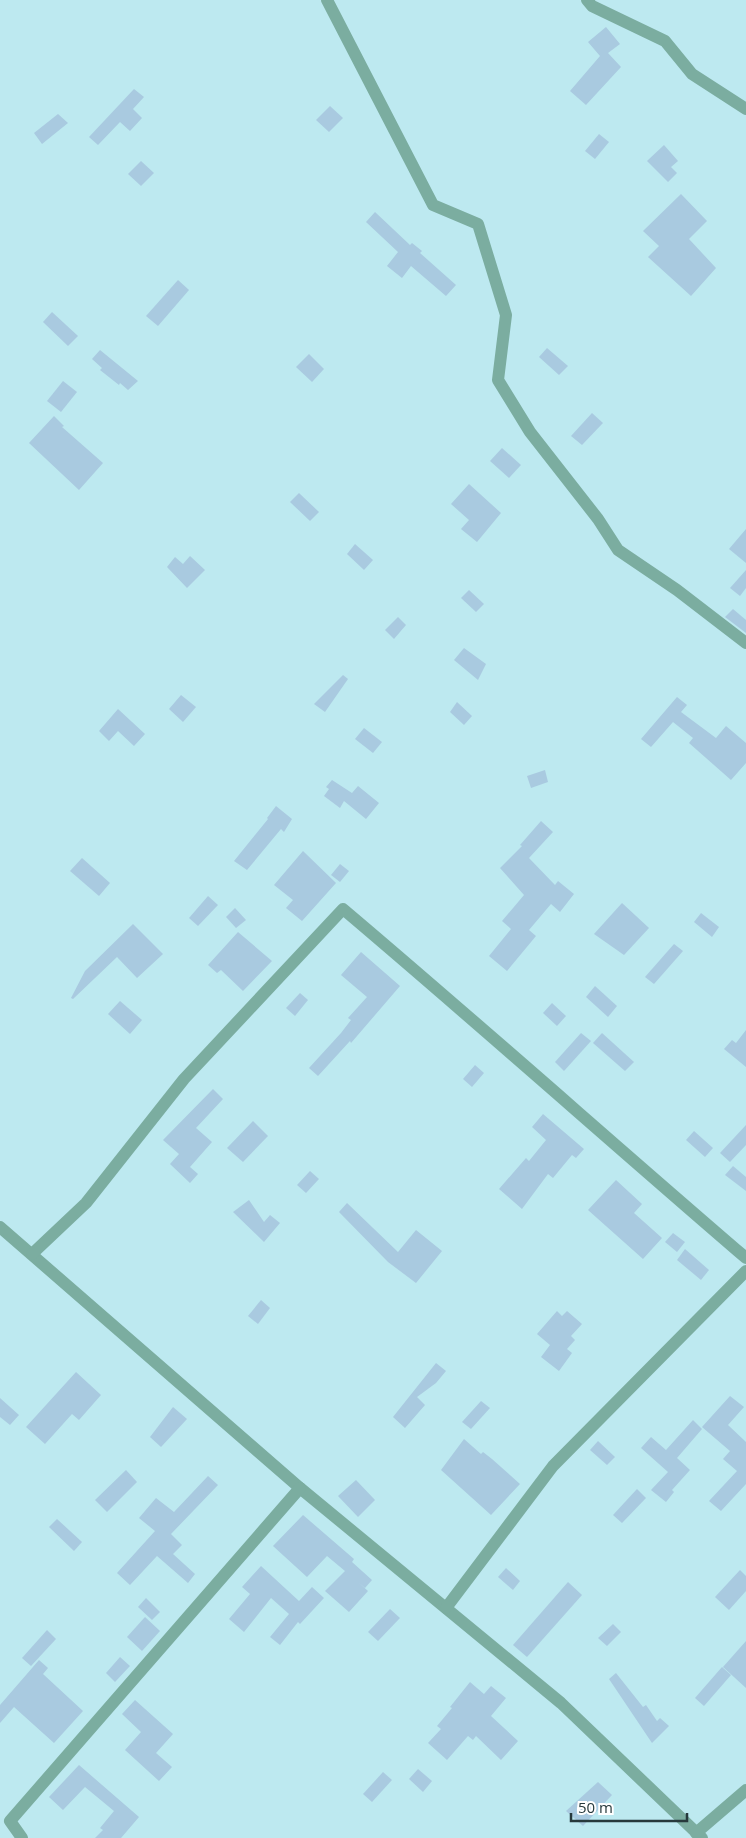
<svg xmlns="http://www.w3.org/2000/svg" width="746" height="1838" font-family="'Open Sans',sans-serif">
  <style>
    .building { fill: #a9cae0 }
    .lines { fill: none; stroke-linecap: round; stroke-linejoin: round }
    .minor { stroke: #7bada0; stroke-width: 12 }
  </style>
  <rect width="100%" height="100%" fill="#bde9f0"/>
  <!-- building -->
  <g class="building">
    <path d="M606,27L620,44L608,53L621,67L586,105L570,91L600,56L588,42Z"/>
    <path d="M134,89L144,97L133,109L142,118L130,131L120,122L98,145L89,137Z"/>
    <path d="M330,106L343,118L329,132L316,120Z"/>
    <path d="M58,114L68,123L42,144L34,133Z"/>
    <path d="M599,134L609,142L595,159L585,151Z"/>
    <path d="M664,145L678,161L671,167L677,173L668,182L647,161Z"/>
    <path d="M141,161L154,173L141,186L128,174Z"/>
    <path d="M681,194L707,221L689,239L716,268L691,296L648,257L659,246L643,231Z"/>
    <path d="M375,212L410,245L412,243L422,251L420,253L456,285L446,296L411,266L402,278L387,266L398,252L366,222Z"/>
    <path d="M178,280L189,290L158,326L146,316Z"/>
    <path d="M52,312L78,336L68,346L43,322Z"/>
    <path d="M547,348L568,366L559,375L539,357Z"/>
    <path d="M100,350L138,381L128,390L120,383L119,385L100,370L102,368L92,359Z"/>
    <path d="M309,354L324,369L312,382L296,367Z"/>
    <path d="M63,381L77,392L61,412L47,401Z"/>
    <path d="M592,413L603,423L582,445L571,436Z"/>
    <path d="M54,416L64,426L62,427L103,463L79,490L29,443Z"/>
    <path d="M502,448L521,465L509,478L490,461Z"/>
    <path d="M469,484L501,513L477,542L461,529L469,520L451,504Z"/>
    <path d="M299,493L319,512L310,521L290,502Z"/>
    <path d="M746,529V563L729,549Z"/>
    <path d="M355,544L373,560L364,570L347,554Z"/>
    <path d="M190,556L205,570L187,588L167,567L175,557L183,564Z"/>
    <path d="M746,570V588L740,596L730,588Z"/>
    <path d="M469,590L484,604L476,612L461,598Z"/>
    <path d="M733,609L746,620V633L725,617Z"/>
    <path d="M398,617L406,625L394,639L385,630Z"/>
    <path d="M464,648L486,664L478,680L454,660Z"/>
    <path d="M343,675L348,679L325,712L314,704Z"/>
    <path d="M181,695L196,707L183,722L169,709Z"/>
    <path d="M677,697L687,705L681,712L716,738L726,726L746,743V763L731,780L689,743L693,738L673,722L651,747L641,739Z"/>
    <path d="M457,702L472,716L464,725L450,712Z"/>
    <path d="M118,709L145,734L134,746L118,731L109,741L99,731Z"/>
    <path d="M364,728L382,742L373,753L355,739Z"/>
    <path d="M545,770L548,782L531,788L527,776Z"/>
    <path d="M332,780L352,793L358,786L379,803L366,819L344,801L340,808L324,796L329,789L326,787Z"/>
    <path d="M276,806L292,819L284,832L281,829L247,870L234,861L268,819L267,818Z"/>
    <path d="M541,821L553,832L529,858L555,885L558,881L574,894L560,912L551,904L529,930L536,936L507,971L489,956L511,929L502,921L524,895L500,868L522,846L520,845Z"/>
    <path d="M303,851L336,883L302,921L286,908L293,900L274,885Z"/>
    <path d="M82,858L110,883L99,896L70,871Z"/>
    <path d="M340,864L349,871L340,882L331,875Z"/>
    <path d="M208,896L218,905L198,926L189,918Z"/>
    <path d="M622,903L649,928L624,955L594,934Z"/>
    <path d="M235,908L246,920L236,928L226,917Z"/>
    <path d="M701,913L719,927L712,937L694,922Z"/>
    <path d="M133,924L163,954L137,978L117,957L73,999L71,998L85,971Z"/>
    <path d="M238,932L272,961L243,991L221,970L217,973L208,965Z"/>
    <path d="M674,944L683,951L654,984L645,977Z"/>
    <path d="M361,952L400,986L351,1043L350,1041L318,1076L309,1068L341,1033L351,1020L348,1018L367,997L341,975Z"/>
    <path d="M595,986L617,1006L608,1017L586,997Z"/>
    <path d="M300,993L308,1000L295,1016L286,1008Z"/>
    <path d="M120,1001L142,1020L130,1034L108,1014Z"/>
    <path d="M552,1003L566,1016L557,1026L543,1013Z"/>
    <path d="M746,1030V1067L724,1049L732,1040L736,1043Z"/>
    <path d="M581,1033L591,1041L564,1071L555,1062Z"/>
    <path d="M602,1033L634,1062L625,1071L593,1043Z"/>
    <path d="M475,1065L484,1073L472,1087L463,1079Z"/>
    <path d="M213,1089L223,1099L196,1128L212,1142L190,1167L198,1174L190,1183L170,1164L179,1154L163,1140Z"/>
    <path d="M543,1114L584,1149L576,1158L572,1155L553,1178L548,1174L522,1209L499,1189L526,1158L529,1161L546,1140L532,1127Z"/>
    <path d="M253,1121L268,1136L243,1162L227,1148Z"/>
    <path d="M746,1125V1145L730,1162L720,1153Z"/>
    <path d="M694,1131L713,1148L705,1157L686,1140Z"/>
    <path d="M733,1166L746,1177V1191L725,1175Z"/>
    <path d="M310,1171L319,1179L306,1193L297,1185Z"/>
    <path d="M616,1180L642,1204L634,1213L662,1238L643,1259L588,1210Z"/>
    <path d="M249,1200L264,1222L270,1215L280,1223L264,1242L233,1212Z"/>
    <path d="M347,1203L398,1252L416,1230L442,1251L416,1283L388,1262L339,1212Z"/>
    <path d="M673,1233L685,1242L677,1252L665,1242Z"/>
    <path d="M685,1249L709,1270L701,1280L677,1260Z"/>
    <path d="M261,1300L270,1308L258,1324L248,1316Z"/>
    <path d="M557,1311L562,1316L567,1311L582,1324L571,1336L575,1340L567,1349L572,1353L559,1371L541,1357L550,1345L537,1334Z"/>
    <path d="M436,1363L446,1371L436,1383L417,1397L425,1405L405,1428L393,1417Z"/>
    <path d="M76,1372L101,1395L79,1420L72,1414L45,1444L26,1427Z"/>
    <path d="M730,1396L744,1407L728,1425L746,1442V1484L721,1511L709,1501L737,1471L723,1459L730,1451L702,1427Z"/>
    <path d="M0,1398L19,1415L10,1425L0,1417Z"/>
    <path d="M481,1401L490,1408L471,1429L462,1422Z"/>
    <path d="M173,1407L187,1419L161,1447L150,1437Z"/>
    <path d="M693,1420L702,1429L677,1458L690,1470L672,1490L674,1492L666,1502L651,1490L668,1472L641,1448L651,1437L666,1450Z"/>
    <path d="M464,1439L481,1454L483,1452L492,1459L520,1484L491,1515L441,1470Z"/>
    <path d="M598,1441L615,1457L607,1465L590,1450Z"/>
    <path d="M126,1470L137,1482L107,1512L95,1500Z"/>
    <path d="M208,1476L218,1485L171,1534L182,1545L173,1554L195,1574L188,1583L157,1556L130,1585L117,1573L155,1531L139,1518L156,1498L174,1512Z"/>
    <path d="M356,1480L375,1500L358,1517L338,1496Z"/>
    <path d="M637,1489L646,1498L622,1523L613,1515Z"/>
    <path d="M303,1515L354,1559L352,1562L372,1580L365,1588L358,1582L368,1591L349,1612L325,1591L345,1571L327,1556L307,1577L273,1546Z"/>
    <path d="M57,1519L82,1542L74,1551L49,1527Z"/>
    <path d="M261,1566L299,1601L312,1587L324,1598L300,1624L298,1622L280,1645L270,1637L289,1614L271,1598L244,1632L229,1619L250,1594L242,1587Z"/>
    <path d="M506,1568L520,1581L513,1590L498,1577Z"/>
    <path d="M740,1570L746,1576V1591L729,1610L715,1597Z"/>
    <path d="M568,1582L582,1595L527,1657L513,1645Z"/>
    <path d="M146,1598L160,1612L152,1620L138,1607Z"/>
    <path d="M390,1609L400,1618L378,1641L368,1632Z"/>
    <path d="M145,1617L160,1631L142,1651L127,1637Z"/>
    <path d="M613,1624L621,1632L607,1646L598,1638Z"/>
    <path d="M47,1630L56,1639L31,1666L22,1658Z"/>
    <path d="M746,1641V1688L723,1667Z"/>
    <path d="M120,1657L130,1666L115,1682L106,1673Z"/>
    <path d="M39,1660L48,1668L43,1674L83,1711L54,1743L14,1707L0,1723V1705Z"/>
    <path d="M722,1667L731,1675L704,1706L695,1698Z"/>
    <path d="M616,1673L643,1707L646,1705L657,1721L660,1718L669,1726L652,1743L609,1679Z"/>
    <path d="M470,1682L484,1694L491,1686L506,1698L491,1716L518,1741L501,1760L476,1736L473,1740L468,1736L447,1760L428,1743L441,1729L437,1726L452,1708L450,1707Z"/>
    <path d="M135,1700L173,1734L156,1753L172,1767L159,1781L125,1750L141,1732L122,1714Z"/>
    <path d="M79,1765L139,1817L121,1838H95L103,1830L100,1828L114,1811L85,1787L63,1810L49,1797Z"/>
    <path d="M418,1769L432,1781L423,1792L409,1779Z"/>
    <path d="M383,1772L392,1780L372,1802L363,1794Z"/>
    <path d="M598,1782L612,1795L583,1826L566,1811Z"/>
  </g>
  <g class="lines">
    <!-- minor -->
    <g class="minor">
      <path d="M327,0L433,205L478,224L506,315L498,380L530,432L598,519L618,550L677,590L746,643"/>
      <path d="M587,0L592,6L665,41L692,74L746,109"/>
      <path d="M0,1227L300,1488L561,1703L702,1838"/>
      <path d="M32,1254L86,1203L184,1079L343,909C479,1024 611,1142 746,1258"/>
      <path d="M446,1608L553,1466L746,1271"/>
      <path d="M696,1833L746,1790"/>
      <path d="M22,1838L10,1821L300,1488"/>
    </g>
  </g>
  <!-- scale -->
  <path d="M571 1813v8h116v-8" fill="none" stroke="#27393c" stroke-width="2.5"/>
  <text x="578" y="1813" font-size="15" fill="#27393c" stroke="#ffffff" stroke-width="4" paint-order="stroke">50 m</text>
</svg>
